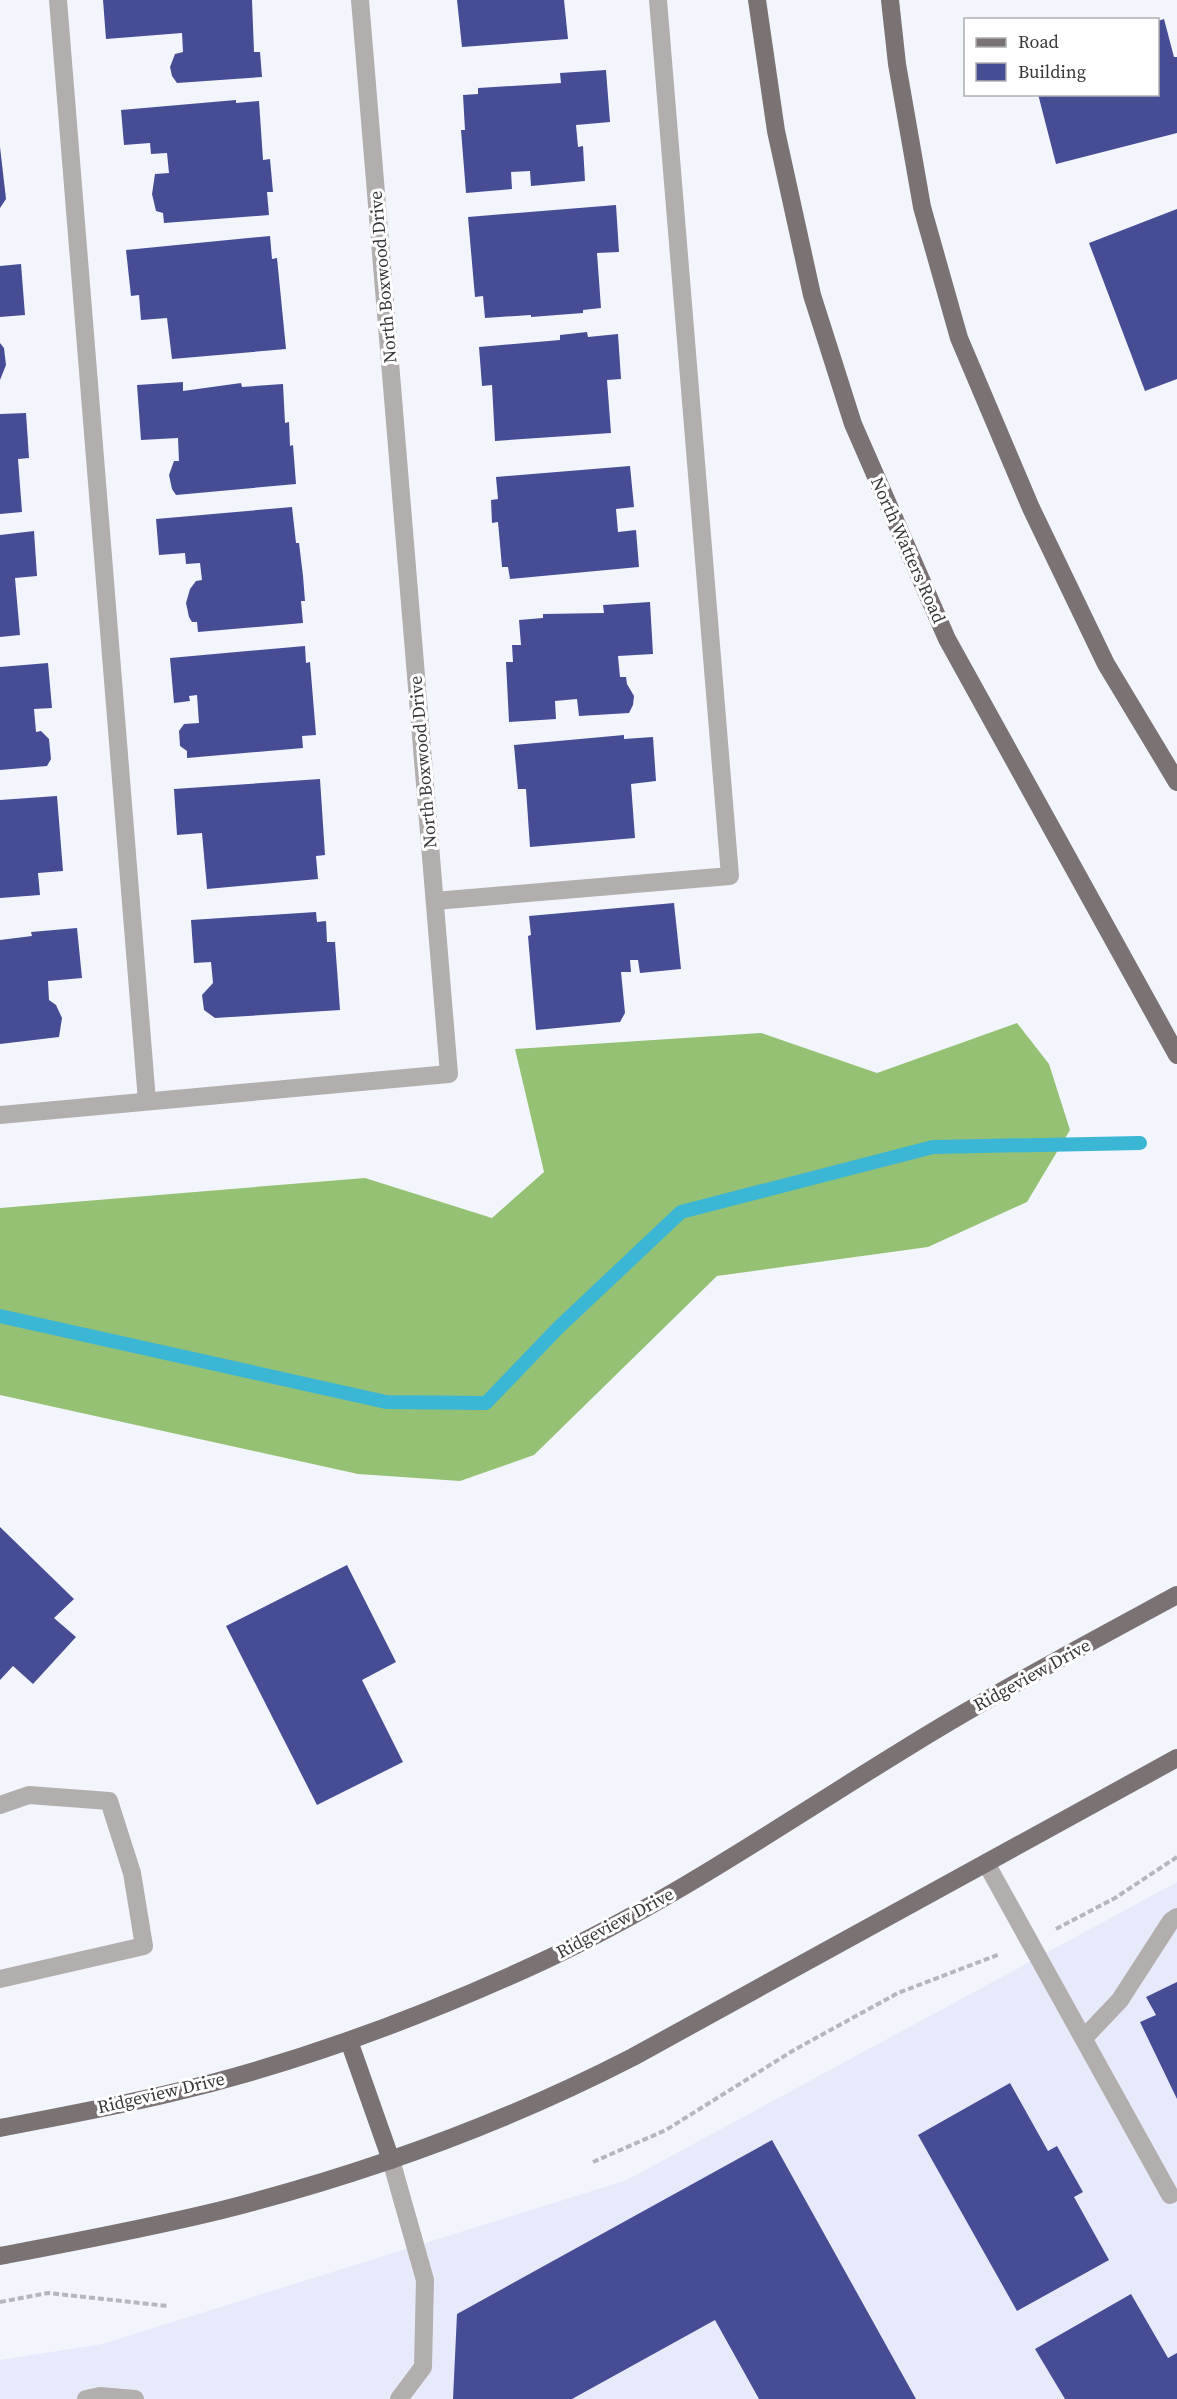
<svg xmlns="http://www.w3.org/2000/svg" width="1177" height="2399" font-family="'Source Serif 4',serif">
  <style>
    .built { fill: #e6eafb }
    .forest { fill: #95c175 }
    .lines { fill: none; stroke-linecap: round; stroke-linejoin: round }
    .stream { stroke: #3bb6d5; stroke-width: 14 }
    .building { fill: #464d94 }
    .path { stroke: #b6b7be; stroke-width: 4; stroke-dasharray: 6 3; stroke-linecap: butt }
    .minor { stroke: #b3aeae; stroke-width: 18 }
    .major { stroke: #7b7274; stroke-width: 18 }
    .labels { text-anchor: middle; stroke-width: 6; stroke-linejoin: round; paint-order: stroke }
    .street-label { font-size: 18px; fill: #38383c; stroke: #fff }
  </style>
  <rect width="100%" height="100%" fill="#f3f5fd"/>
  <!-- built -->
  <path class="built" d="M1177,1882V2399H0V2360L102,2344L627,2180Z"/>
  <!-- forest -->
  <path class="forest" d="M1017,1023L1049,1064L1070,1130L1027,1202L928,1247L717,1276L534,1455L460,1481L358,1474L0,1395V1208L365,1178L492,1218L544,1172L515,1049L761,1033L877,1073Z"/>
  <g class="lines">
    <!-- stream -->
    <path class="stream" d="M0,1316L386,1402L486,1403L558,1328L681,1212L933,1147L1140,1143"/>
  </g>
  <!-- building -->
  <g class="building">
    <path d="M103,0H252L254,52H260L262,77L177,83L172,76L170,67L175,54L183,52L182,33L106,39Z"/>
    <path d="M457,0H564L568,39L462,47Z"/>
    <path d="M1164,19L1174,57H1177V133L1056,164L1038,94H1158V21Z"/>
    <path d="M606,70L610,122L576,125L578,147L583,146L585,181L531,186L530,171L511,172L512,189L466,193L461,130H465L463,95L478,94V88L561,83L560,73Z"/>
    <path d="M236,100V103L259,101L263,160L270,159L273,192H267L269,215L164,223L163,213L156,211L152,194L155,174L169,173L167,153L151,154L150,143L124,145L121,110Z"/>
    <path d="M0,147L6,199L0,208Z"/>
    <path d="M616,205L619,252L597,253L601,308L583,310V313L531,317V315L485,318L483,296L475,297L468,217Z"/>
    <path d="M1177,209V379L1145,391L1089,243Z"/>
    <path d="M270,236L272,259L277,258L286,349L172,359L167,318L141,320L139,295L131,296L126,250Z"/>
    <path d="M21,264L25,315L0,317V266Z"/>
    <path d="M587,332L588,337L618,334L621,379L607,380L611,433L495,441L492,385L482,386L479,347L560,340V335Z"/>
    <path d="M0,343L4,348L6,365L0,380Z"/>
    <path d="M183,382V391L241,383L242,387L283,384L285,423L289,422L290,446L293,445L296,484L176,495L172,489L169,475L174,461H179L178,438L141,440L137,385Z"/>
    <path d="M26,413L29,458L18,459L22,512L0,514V414Z"/>
    <path d="M630,466L634,507L616,509L618,532L636,530L639,567L510,579L508,567H502L498,522L492,523L491,500L498,499L496,477Z"/>
    <path d="M292,507L296,543H299L303,576L305,601H301L303,623L198,632L197,622H192L189,617L186,603L190,589L196,581L202,580L200,563L186,564L185,553L159,555L156,519Z"/>
    <path d="M34,531L37,576L15,578L20,635L0,637V535Z"/>
    <path d="M650,602L653,654L618,656L620,677H626L627,684L634,696L633,705L629,713L579,716L577,699L555,701L556,719L509,722L506,662H513L512,645H521L519,620L543,618V614L604,613L603,605Z"/>
    <path d="M305,646L306,663L310,662L316,735L302,736L303,748L187,758V751L180,746L179,731L184,724L199,723L197,695L189,696L190,701L174,703L170,658Z"/>
    <path d="M48,663L52,708L34,709L36,732L41,731L49,739L51,759L47,766L0,770V667Z"/>
    <path d="M624,735V739L653,737L656,781L631,784L635,838L530,847L526,789H518L514,745Z"/>
    <path d="M320,779L325,855L316,856L318,879L207,889L202,833L177,835L174,789Z"/>
    <path d="M57,796L63,871L38,873L40,895L0,898V800Z"/>
    <path d="M674,903L681,969L640,973L638,960H630L631,972H621L625,1013L620,1022L536,1030L528,936L531,935L529,916Z"/>
    <path d="M316,912L317,922L326,921L327,942H335L340,1010L215,1018L204,1010L202,995L213,983L211,962L194,963L191,920Z"/>
    <path d="M77,928L82,978L48,981L49,1000L56,1005L62,1018L59,1037L0,1044V940L32,936L31,932Z"/>
    <path d="M0,1527L74,1599L54,1618L76,1637L33,1684L13,1666L0,1680Z"/>
    <path d="M347,1565L396,1662L362,1680L403,1762L317,1805L226,1626Z"/>
    <path d="M1177,1982V2099L1140,2022L1156,2015L1146,1997Z"/>
    <path d="M1010,2083L1048,2151L1057,2146L1083,2192L1074,2197L1109,2260L1017,2311L918,2135Z"/>
    <path d="M772,2140L916,2399H759L715,2320L572,2399H453L457,2314Z"/>
    <path d="M1131,2294L1168,2358L1177,2353V2399H1065L1035,2349Z"/>
  </g>
  <g class="lines">
    <!-- path -->
    <g class="path">
      <path d="M1056,1929L1115,1898L1177,1857"/>
      <path d="M593,2162L666,2130L794,2050L898,1993L1000,1954"/>
      <path d="M0,2302L48,2293L168,2306"/>
    </g>
    <!-- minor -->
    <g class="minor">
      <path d="M58,0L147,1101"/>
      <path d="M435,901L730,876L658,0"/>
      <path d="M0,1115L449,1074L360,0"/>
      <path d="M0,1805L29,1795L109,1801L132,1873L144,1946L0,1979"/>
      <path d="M986,1863L1170,2195"/>
      <path d="M1084,2038L1120,2000L1171,1921L1177,1917"/>
      <path d="M391,2160L425,2280L423,2367L399,2399"/>
      <path d="M86,2399L100,2396L135,2399"/>
    </g>
    <!-- major -->
    <g class="major">
      <path d="M757,0L776,131L812,295L853,424L947,639L1177,1055"/>
      <path d="M890,0L897,64L922,207L959,338L1031,508L1106,664L1177,782"/>
      <path d="M349,2041L391,2160"/>
      <path d="M0,2128C56,2117 112,2107 167,2094C296,2064 422,2017 543,1961C668,1903 781,1825 898,1753C989,1696 1083,1646 1177,1595"/>
      <path d="M0,2256C74,2242 149,2228 222,2210C364,2174 503,2124 633,2057L1177,1758"/>
    </g>
  </g>
  <g class="labels">
    <!-- street labels -->
    <g class="street-label">
      <text transform="translate(383 277) rotate(-95)" y="6">North Boxwood Drive</text>
      <text transform="translate(908 550) rotate(66)" y="6">North Watters Road</text>
      <text transform="translate(423 762) rotate(-95)" y="6">North Boxwood Drive</text>
      <text transform="translate(1032 1675) rotate(-29)" y="6">Ridgeview Drive</text>
      <text transform="translate(615 1923) rotate(-28)" y="6">Ridgeview Drive</text>
      <text transform="translate(161 2093) rotate(-13)" y="6">Ridgeview Drive</text>
    </g>
  </g>
  <!-- legend -->
  <rect x="964" y="18" width="195" height="78" fill="#ffffff" stroke="#afafb1" stroke-width="1.5"/>
  <rect x="976" y="38" width="30" height="9" fill="#7b7274" stroke="#afafb1" stroke-width="1.5"/>
  <text x="1018" y="48" font-size="18" fill="#38383c">Road</text>
  <rect x="976" y="63" width="30" height="18" fill="#464d94" stroke="#afafb1" stroke-width="1.5"/>
  <text x="1018" y="78" font-size="18" fill="#38383c">Building</text>
</svg>
